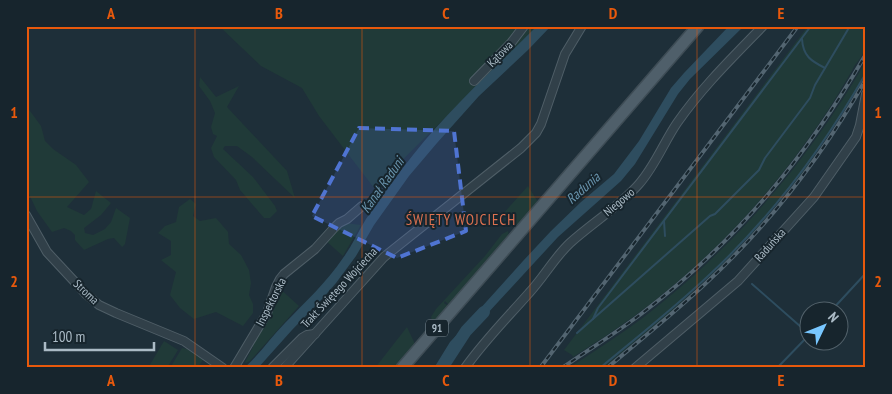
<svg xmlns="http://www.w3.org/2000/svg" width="892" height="394" font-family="'PT Sans Narrow',sans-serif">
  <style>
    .green { fill: #203a38 }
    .water { fill: #2e4d5f }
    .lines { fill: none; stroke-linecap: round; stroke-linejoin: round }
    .stream { stroke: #2e4d5f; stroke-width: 2 }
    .river { stroke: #2e4d5f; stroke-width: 12 }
    .street-casing { stroke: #4f5e67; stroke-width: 10 }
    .primary-casing { stroke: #3e4c55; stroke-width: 14 }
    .street { stroke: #314049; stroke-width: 8 }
    .primary { stroke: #4f5f6a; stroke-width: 11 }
    .rail-casing { stroke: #536571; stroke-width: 4 }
    .rail { stroke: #17252d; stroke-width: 2; stroke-dasharray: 5.5; stroke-linecap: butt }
    .marked { fill: #4f74d2; fill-opacity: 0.2; stroke: #4f74d2; stroke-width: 4; stroke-dasharray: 10 6; stroke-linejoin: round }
    .grid { fill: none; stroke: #e8590c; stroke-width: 1; stroke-opacity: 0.55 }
    .labels { text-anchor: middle; stroke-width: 4; stroke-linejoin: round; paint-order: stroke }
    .shield { fill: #17252d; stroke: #7f8e98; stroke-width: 1 }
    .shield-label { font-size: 11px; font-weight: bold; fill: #abbbc6 }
    .street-label { font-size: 12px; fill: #abbbc6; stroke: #17252d }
    .water-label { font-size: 14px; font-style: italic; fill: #6994ad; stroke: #17252d }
    .quarter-label { font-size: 15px; letter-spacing: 1px; fill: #dd7150; stroke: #17252d }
    .neatline { fill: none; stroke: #e8590c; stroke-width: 2 }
    .grid-label { font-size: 16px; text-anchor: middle; font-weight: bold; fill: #e8590c }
  </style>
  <rect width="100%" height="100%" fill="#1e2f39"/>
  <!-- green -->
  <g class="green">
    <path d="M219,26H538L374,188L319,116L302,88L261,66Z"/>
    <path d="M808,26H866C866,33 867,43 865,49C863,55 859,60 855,65C848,78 840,91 832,104C779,186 712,260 633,317C614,331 593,344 573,357L572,355L564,350Z"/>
    <path d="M866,61V73L834,126L807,167L759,226L722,265L667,315L603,368H569C594,351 620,335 644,317C736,246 808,161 866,61Z"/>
    <path d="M200,77L216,97L239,86L227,107L287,171L295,198L252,157L237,146H225L223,149L253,177L275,206L277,211L270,218H264L240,190L236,180L214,157L211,148L217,136L213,134L211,127L215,113L210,101L199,86Z"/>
    <path d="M26,107L30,111L41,126L45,141L53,149L76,165L89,182L67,207L84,215L91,209L96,191L111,203L101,215L84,228L85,233L93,235L105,229L111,222L116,208L130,218L125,244L122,247L114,238L108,239L84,250L75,240V235L71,231L64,228L52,232L37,211L26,188Z"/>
    <path d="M528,186L538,202L518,225H514L502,215Z"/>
    <path d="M190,199L196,204L193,216L200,221L216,218L228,232L229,244L241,255L249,270L251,283L249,295L253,304V313L243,326L216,312L194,319L180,308L170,295L176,272L161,260L171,255V241L158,233L165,226L176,222L179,207Z"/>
    <path d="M345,223L361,225L343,256L326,241L334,232Z"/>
    <path d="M508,231L509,235L508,237L449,305L445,301L444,303L447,305V308L436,320H432L431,317L436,309L485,256L502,234Z"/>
    <path d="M278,287L299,306L250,361L246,363L245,362L253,347L252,342Z"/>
    <path d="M407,327L414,342V345L394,368H375Z"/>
    <path d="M164,341L178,350L167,368H148Z"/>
    <path d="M182,348L187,349L203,360L197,368H170Z"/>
  </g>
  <!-- water -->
  <g class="water">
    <path d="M537,26H551L528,50L479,96L437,143L409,176L374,225L356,256L336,283L322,299L292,330L258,368H244C260,354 271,337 285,323C305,302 327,282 343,258C352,246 358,232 366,219C381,197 397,175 413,155C450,108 495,68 537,26Z"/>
    <path d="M729,26H744L690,79L678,94L635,164L621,181L558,237L475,327L469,321L523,261L551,231L581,202L614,174L639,141L671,88L684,73Z"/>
    <path d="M466,325L472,331L458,349L447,368H434L450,342Z"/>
  </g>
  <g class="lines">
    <!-- stream -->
    <g class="stream">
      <path d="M802,39C803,56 811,61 825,68"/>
      <path d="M664,221L665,236"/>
      <path d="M752,284L809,334"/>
      <path d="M830,312L866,273"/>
      <path d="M593,319L598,308L811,26"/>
      <path d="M577,333L710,216L715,214L759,170L765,158L810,98L815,85L850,26"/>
      <path d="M600,368C636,338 673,309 707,277C771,218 823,148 866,73"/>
      <path d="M777,368L810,334"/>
    </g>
    <!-- river -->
    <path class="river" d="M442,368L466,331L484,312"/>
    <defs>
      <g id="street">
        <path d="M474,81L511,43L524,26"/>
        <path d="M26,215L47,252L87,295L99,305L116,313L184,341L223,368"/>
        <path d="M234,368L267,313L276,287L280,279L284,274L315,249L334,228L339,223L347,219L362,206"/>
        <path d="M272,368L302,338L307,335L315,334"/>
        <path d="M284,368L384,257L521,148L536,133L541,124L565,54L582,26"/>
        <path d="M465,368C484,341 507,318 529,293C544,277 554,258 570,243C592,223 620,206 639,184C655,166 664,142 677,123C702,87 733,57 763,26"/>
        <path d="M635,368L738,281L814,197L856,137L860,125L866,94"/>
      </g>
      <path id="primary" d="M402,368L698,26"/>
    </defs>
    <!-- street casing -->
    <use href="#street" class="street-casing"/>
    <!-- primary casing -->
    <use href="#primary" class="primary-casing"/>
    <!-- street -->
    <use href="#street" class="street"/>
    <!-- primary -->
    <use href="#primary" class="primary"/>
    <defs>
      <g id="rail">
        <path d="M540,368L798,26"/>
        <path d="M562,368C588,350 616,333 641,314C736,242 806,158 866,54"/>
        <path d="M607,368C640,340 674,313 705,284C769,225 823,155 866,79"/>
      </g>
    </defs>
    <!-- rail casing -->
    <use href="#rail" class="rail-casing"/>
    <!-- rail -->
    <use href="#rail" class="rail"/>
  </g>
  <!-- marked area -->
  <path class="marked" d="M359,128L454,131L466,231L397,258L312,216Z"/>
  <!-- grid -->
  <path class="grid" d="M195,26V368M362,26V368M530,26V368M697,26V368M26,197H866"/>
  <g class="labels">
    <!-- shield labels -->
    <rect class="shield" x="426" y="319.5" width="22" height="17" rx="4"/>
    <g class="shield-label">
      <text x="437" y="332">91</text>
    </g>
    <!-- street labels -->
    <g class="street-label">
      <text transform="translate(500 54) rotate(-46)" y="4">Kątowa</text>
      <text transform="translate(619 202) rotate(-40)" y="4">Niegowo</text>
      <text transform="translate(770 245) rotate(-48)" y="4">Raduńska</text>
      <text transform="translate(339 288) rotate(-47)" y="4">Trakt Świętego Wojciecha</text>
      <text transform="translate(86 292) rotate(43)" y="4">Stroma</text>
      <text transform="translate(271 302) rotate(-63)" y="4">Inspektorska</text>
    </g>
    <!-- water labels -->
    <g class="water-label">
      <text transform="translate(382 185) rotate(-55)" y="5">Kanał Raduni</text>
      <text transform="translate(583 188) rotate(-41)" y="5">Radunia</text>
    </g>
    <!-- quarter labels -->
    <g class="quarter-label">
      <text x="461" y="225">ŚWIĘTY WOJCIECH</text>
    </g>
  </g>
  <!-- border -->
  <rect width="892" height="394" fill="none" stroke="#17252d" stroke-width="55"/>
  <!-- north arrow -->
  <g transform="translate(824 326) rotate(47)"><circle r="24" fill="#17252d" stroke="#52616a"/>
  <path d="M0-4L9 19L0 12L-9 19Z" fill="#78c7ff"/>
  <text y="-8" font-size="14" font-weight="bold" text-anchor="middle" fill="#abbbc6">N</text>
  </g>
  <!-- scale -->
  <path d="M45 342v8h109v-8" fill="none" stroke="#abbbc6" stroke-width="2.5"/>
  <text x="52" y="342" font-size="15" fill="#abbbc6" stroke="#17252d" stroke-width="4" paint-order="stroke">100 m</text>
  <rect x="28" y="28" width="836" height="338" class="neatline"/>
  <g class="grid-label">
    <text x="111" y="19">A</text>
    <text x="279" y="19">B</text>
    <text x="446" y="19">C</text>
    <text x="613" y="19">D</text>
    <text x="781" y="19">E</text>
    <text x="14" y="118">1</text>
    <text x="878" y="118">1</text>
    <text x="14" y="287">2</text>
    <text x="878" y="287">2</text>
    <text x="111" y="386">A</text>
    <text x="279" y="386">B</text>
    <text x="446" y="386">C</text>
    <text x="613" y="386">D</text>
    <text x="781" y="386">E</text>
  </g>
</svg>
